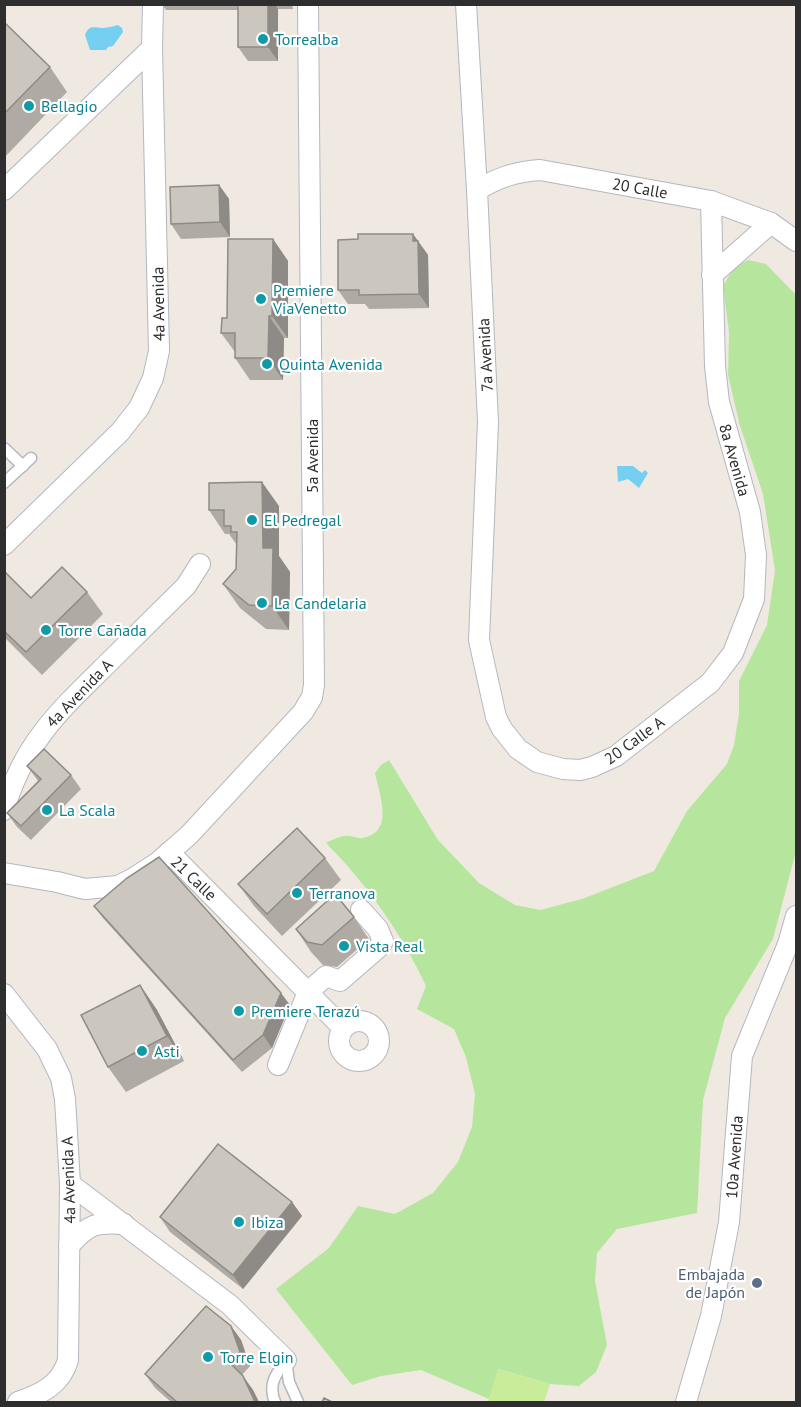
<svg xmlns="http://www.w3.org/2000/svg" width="801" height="1407" font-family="'PT Sans',sans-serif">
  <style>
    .green { fill: #b6e59e }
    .pitch { fill: #c9ec9a }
    .water { fill: #75cff0 }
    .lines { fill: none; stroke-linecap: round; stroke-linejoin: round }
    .lane-casing { stroke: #b4b7c1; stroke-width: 13 }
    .street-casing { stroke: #b4b7c1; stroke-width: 22 }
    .lane { stroke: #fff; stroke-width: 10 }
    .street { stroke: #fff; stroke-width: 20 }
    .wall { fill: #afaba4 }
    .shaded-wall { fill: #8e8b86 }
    .building { fill: #cbc7bf; stroke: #8e8b86; stroke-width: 1.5 }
    .culture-dot { fill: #0f9aa8; stroke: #fff; stroke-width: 2 }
    .service-dot { fill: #5c6f8a; stroke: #fff; stroke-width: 2 }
    .labels { text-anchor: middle; stroke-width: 4.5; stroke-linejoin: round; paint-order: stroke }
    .culture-label { font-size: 16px; fill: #0d838f; stroke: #fff; text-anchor: start }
    .street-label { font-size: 16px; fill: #2e2e2e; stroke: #fff }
    .service-label { font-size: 16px; fill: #4e5e75; stroke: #fff; text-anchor: end }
  </style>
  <rect width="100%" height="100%" fill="#efe9e1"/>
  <!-- green -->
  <path class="green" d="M748,260L766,264L796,295V851L773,939L725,1018L703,1100L697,1213L617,1229L597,1253L595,1281L607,1345L596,1372L579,1386L550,1384L499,1369L489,1399L421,1370L381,1376L352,1385L276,1289L329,1248L358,1206L395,1214L433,1193L458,1162L472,1127L475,1094L466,1057L454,1029L417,1009L426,986C402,934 366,883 326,843C333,840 342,835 349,836C353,836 358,839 363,838C395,832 379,793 375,773L381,765L389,760L438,840L479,883L515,905L540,910L582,899L654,871L687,811L727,764L734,745L739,714V681L767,625L775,570L763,494L740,426L728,375L729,332L723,286L734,267Z"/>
  <!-- pitch -->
  <path class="pitch" d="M498,1369L550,1384L544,1402H488Z"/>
  <!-- water -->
  <g class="water">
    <path d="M118,25L122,28L123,32L113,46L108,47L106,50H90L85,35C89,25 93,27 102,28C107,28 113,26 118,25Z"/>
    <path d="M617,466H633L642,473L645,470L648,473L639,488L628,479L618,482Z"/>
  </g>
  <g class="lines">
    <defs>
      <g id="lane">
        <path d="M4,448L23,466"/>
        <path d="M4,483L31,458"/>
        <path d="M286,1360L289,1382L298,1402"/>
        <path d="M275,1402C268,1385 275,1375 286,1360"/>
      </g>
      <g id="street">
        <path d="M466,4L477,190L488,422L479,640L496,717L502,729L518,749L537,762L563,769L580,770L592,767L616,756L710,683L717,674L733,653L754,599L756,555L750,512L719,402L715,366L711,201"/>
        <path d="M4,190L152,48"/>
        <path d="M477,190C500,177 514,172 540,170L711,201L771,223L796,241"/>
        <path d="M712,275L771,223"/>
        <path d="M4,545L120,432L139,408L153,378L159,351L152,48L153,4"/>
        <path d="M4,810C23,745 58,712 105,666C132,639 159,613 186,586L200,564"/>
        <path d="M169,852L343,1028"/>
        <path d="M4,873L57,882L85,889L118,886L132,879L157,863L189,835L303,712L312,697L314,685L308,4"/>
        <path d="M4,994L47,1049L61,1078L65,1099L70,1184L68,1360C61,1385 41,1394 18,1402"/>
        <circle cx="359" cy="1041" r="20"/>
        <path d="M278,1065L308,992L326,976L340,981L378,948L383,941L378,929L361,910"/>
        <path d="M70,1184L230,1305L286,1360"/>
        <path d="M69,1246C88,1224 96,1222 124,1224"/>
        <path d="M686,1402L711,1316L729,1222L742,1056L788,944L796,916"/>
      </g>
    </defs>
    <!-- lane casing -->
    <use href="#lane" class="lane-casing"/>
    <!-- street casing -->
    <use href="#street" class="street-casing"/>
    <!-- lane -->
    <use href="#lane" class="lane"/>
    <!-- street -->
    <use href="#street" class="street"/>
  </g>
  <!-- wall -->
  <g class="wall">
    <path d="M162,4H292L293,9H278V61H248L238,47V10H166Z"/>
    <path d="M4,22L50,67L67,92L4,158Z"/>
    <path d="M219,185L229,199L230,237L181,239L171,224Z"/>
    <path d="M413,234L428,255L429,308L369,309L365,304H348L338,290L358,239Z"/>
    <path d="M273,239L288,261V338H284L283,380H250L235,358V352L221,333L227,318Z"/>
    <path d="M279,506V556L290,572L289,630L266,629L240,608L223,584L236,569L237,545L229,534H225L209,510Z"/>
    <path d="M4,571L31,598L87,592L103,614L42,675L4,637Z"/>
    <path d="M27,766L71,775L81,789L31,840L17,827L7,813L38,781Z"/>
    <path d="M325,858L341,880L282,936L254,906L238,884Z"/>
    <path d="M94,906L290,1005L272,1048L242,1072L103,918Z"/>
    <path d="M354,917L369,939L337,967L323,965L311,952L296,929Z"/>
    <path d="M140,985L157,1010L184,1061L126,1092L108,1067Z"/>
    <path d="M292,1202L302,1216L243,1289L170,1232L160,1217Z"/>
    <path d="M231,1326L241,1340L250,1366L242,1375L253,1390L259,1402H171L155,1388L145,1374Z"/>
  </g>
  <!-- shaded-wall -->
  <g class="shaded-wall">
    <path d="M268,4H275L278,9V61L268,47Z"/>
    <path d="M219,185L229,199L230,237L220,222Z"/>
    <path d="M413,234L428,255L429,308L419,294Z"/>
    <path d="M273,239L288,261V338L272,316Z"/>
    <path d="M269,316L284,338L283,380L268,358Z"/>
    <path d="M262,482L279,506V556L290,572L289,630L272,606L263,548Z"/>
    <path d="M140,985L157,1010L184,1061L167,1036Z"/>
    <path d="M281,993L290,1005L272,1048L263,1035Z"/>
    <path d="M292,1202L302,1216L243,1289L233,1275Z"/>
    <path d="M231,1326L241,1340L250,1366L240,1352Z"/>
    <path d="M243,1376L253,1390L259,1402H255Z"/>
  </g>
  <!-- building -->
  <g class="building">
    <rect x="238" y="4" width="30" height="43"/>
    <path d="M4,22L50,67L4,114Z"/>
    <path d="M219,185L220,222L171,224L170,187Z"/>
    <path d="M358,234H413V241H418L419,294L359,295V290H338V240L358,239Z"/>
    <path d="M228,239H273L272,316H269L268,358H235V333H221L222,318H227Z"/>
    <path d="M262,482L263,548H273L272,606L249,605L223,584L236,569L237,532H231V526H224V510H209V483Z"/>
    <path d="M62,567L87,592L26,652L4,631V571L31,598Z"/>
    <path d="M44,749L71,775L21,826L7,813L41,779L27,766Z"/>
    <path d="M297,828L325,858L267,914L238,884Z"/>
    <path d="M159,857L281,993L263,1035L233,1060L94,906L127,878Z"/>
    <path d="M335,894L354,917L322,945L307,942L296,929Z"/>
    <path d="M140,985L167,1036L108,1067L81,1015Z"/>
    <path d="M218,1144L292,1202L233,1275L160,1217Z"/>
    <path d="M206,1306L231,1326L240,1352L230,1363L243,1376L255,1402H177L145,1374Z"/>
    <path d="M324,1398L332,1402H322Z"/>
  </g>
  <!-- markers -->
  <g class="culture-dot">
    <circle cx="263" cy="39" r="6"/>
    <circle cx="29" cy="106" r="6"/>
    <circle cx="261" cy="299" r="6"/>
    <circle cx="267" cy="364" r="6"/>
    <circle cx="252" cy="520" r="6"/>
    <circle cx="262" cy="603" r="6"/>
    <circle cx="46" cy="630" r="6"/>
    <circle cx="47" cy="810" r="6"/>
    <circle cx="297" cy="893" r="6"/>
    <circle cx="344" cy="946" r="6"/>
    <circle cx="239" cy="1011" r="6"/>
    <circle cx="142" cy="1051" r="6"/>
    <circle cx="239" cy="1222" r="6"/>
    <circle cx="208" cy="1357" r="6"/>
  </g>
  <circle class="service-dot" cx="757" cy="1283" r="6"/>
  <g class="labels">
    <!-- culture labels -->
    <g class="culture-label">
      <text x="275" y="45">Torrealba</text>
      <text x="41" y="112">Bellagio</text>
      <text x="273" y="296">Premiere<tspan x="273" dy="18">ViaVenetto</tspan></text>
      <text x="279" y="370">Quinta Avenida</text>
      <text x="264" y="526">El Pedregal</text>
      <text x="274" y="609">La Candelaria</text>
      <text x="58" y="636">Torre Cañada</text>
      <text x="59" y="816">La Scala</text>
      <text x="309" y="899">Terranova</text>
      <text x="356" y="952">Vista Real</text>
      <text x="251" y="1017">Premiere Terazú</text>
      <text x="154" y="1057">Asti</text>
      <text x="251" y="1228">Ibiza</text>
      <text x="220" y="1363">Torre Elgin</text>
    </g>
    <!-- street labels -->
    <g class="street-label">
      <text transform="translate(640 188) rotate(10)" y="6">20 Calle</text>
      <text transform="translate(158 304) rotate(-91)" y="6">4a Avenida</text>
      <text transform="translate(485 355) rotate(-93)" y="6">7a Avenida</text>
      <text transform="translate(312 456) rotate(-90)" y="6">5a Avenida</text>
      <text transform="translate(735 460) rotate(74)" y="6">8a Avenida</text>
      <text transform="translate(79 693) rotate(-46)" y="6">4a Avenida A</text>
      <text transform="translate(634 740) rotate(-36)" y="6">20 Calle A</text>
      <text transform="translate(194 878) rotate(44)" y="6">21 Calle</text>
      <text transform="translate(734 1157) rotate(-86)" y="6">10a Avenida</text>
      <text transform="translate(68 1180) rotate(-92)" y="6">4a Avenida A</text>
    </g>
    <!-- service labels -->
    <g class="service-label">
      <text x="745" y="1280">Embajada<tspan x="745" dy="18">de Japón</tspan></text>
    </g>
  </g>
  <!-- border -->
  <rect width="801" height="1407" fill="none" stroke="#2e2e2e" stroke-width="12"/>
</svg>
